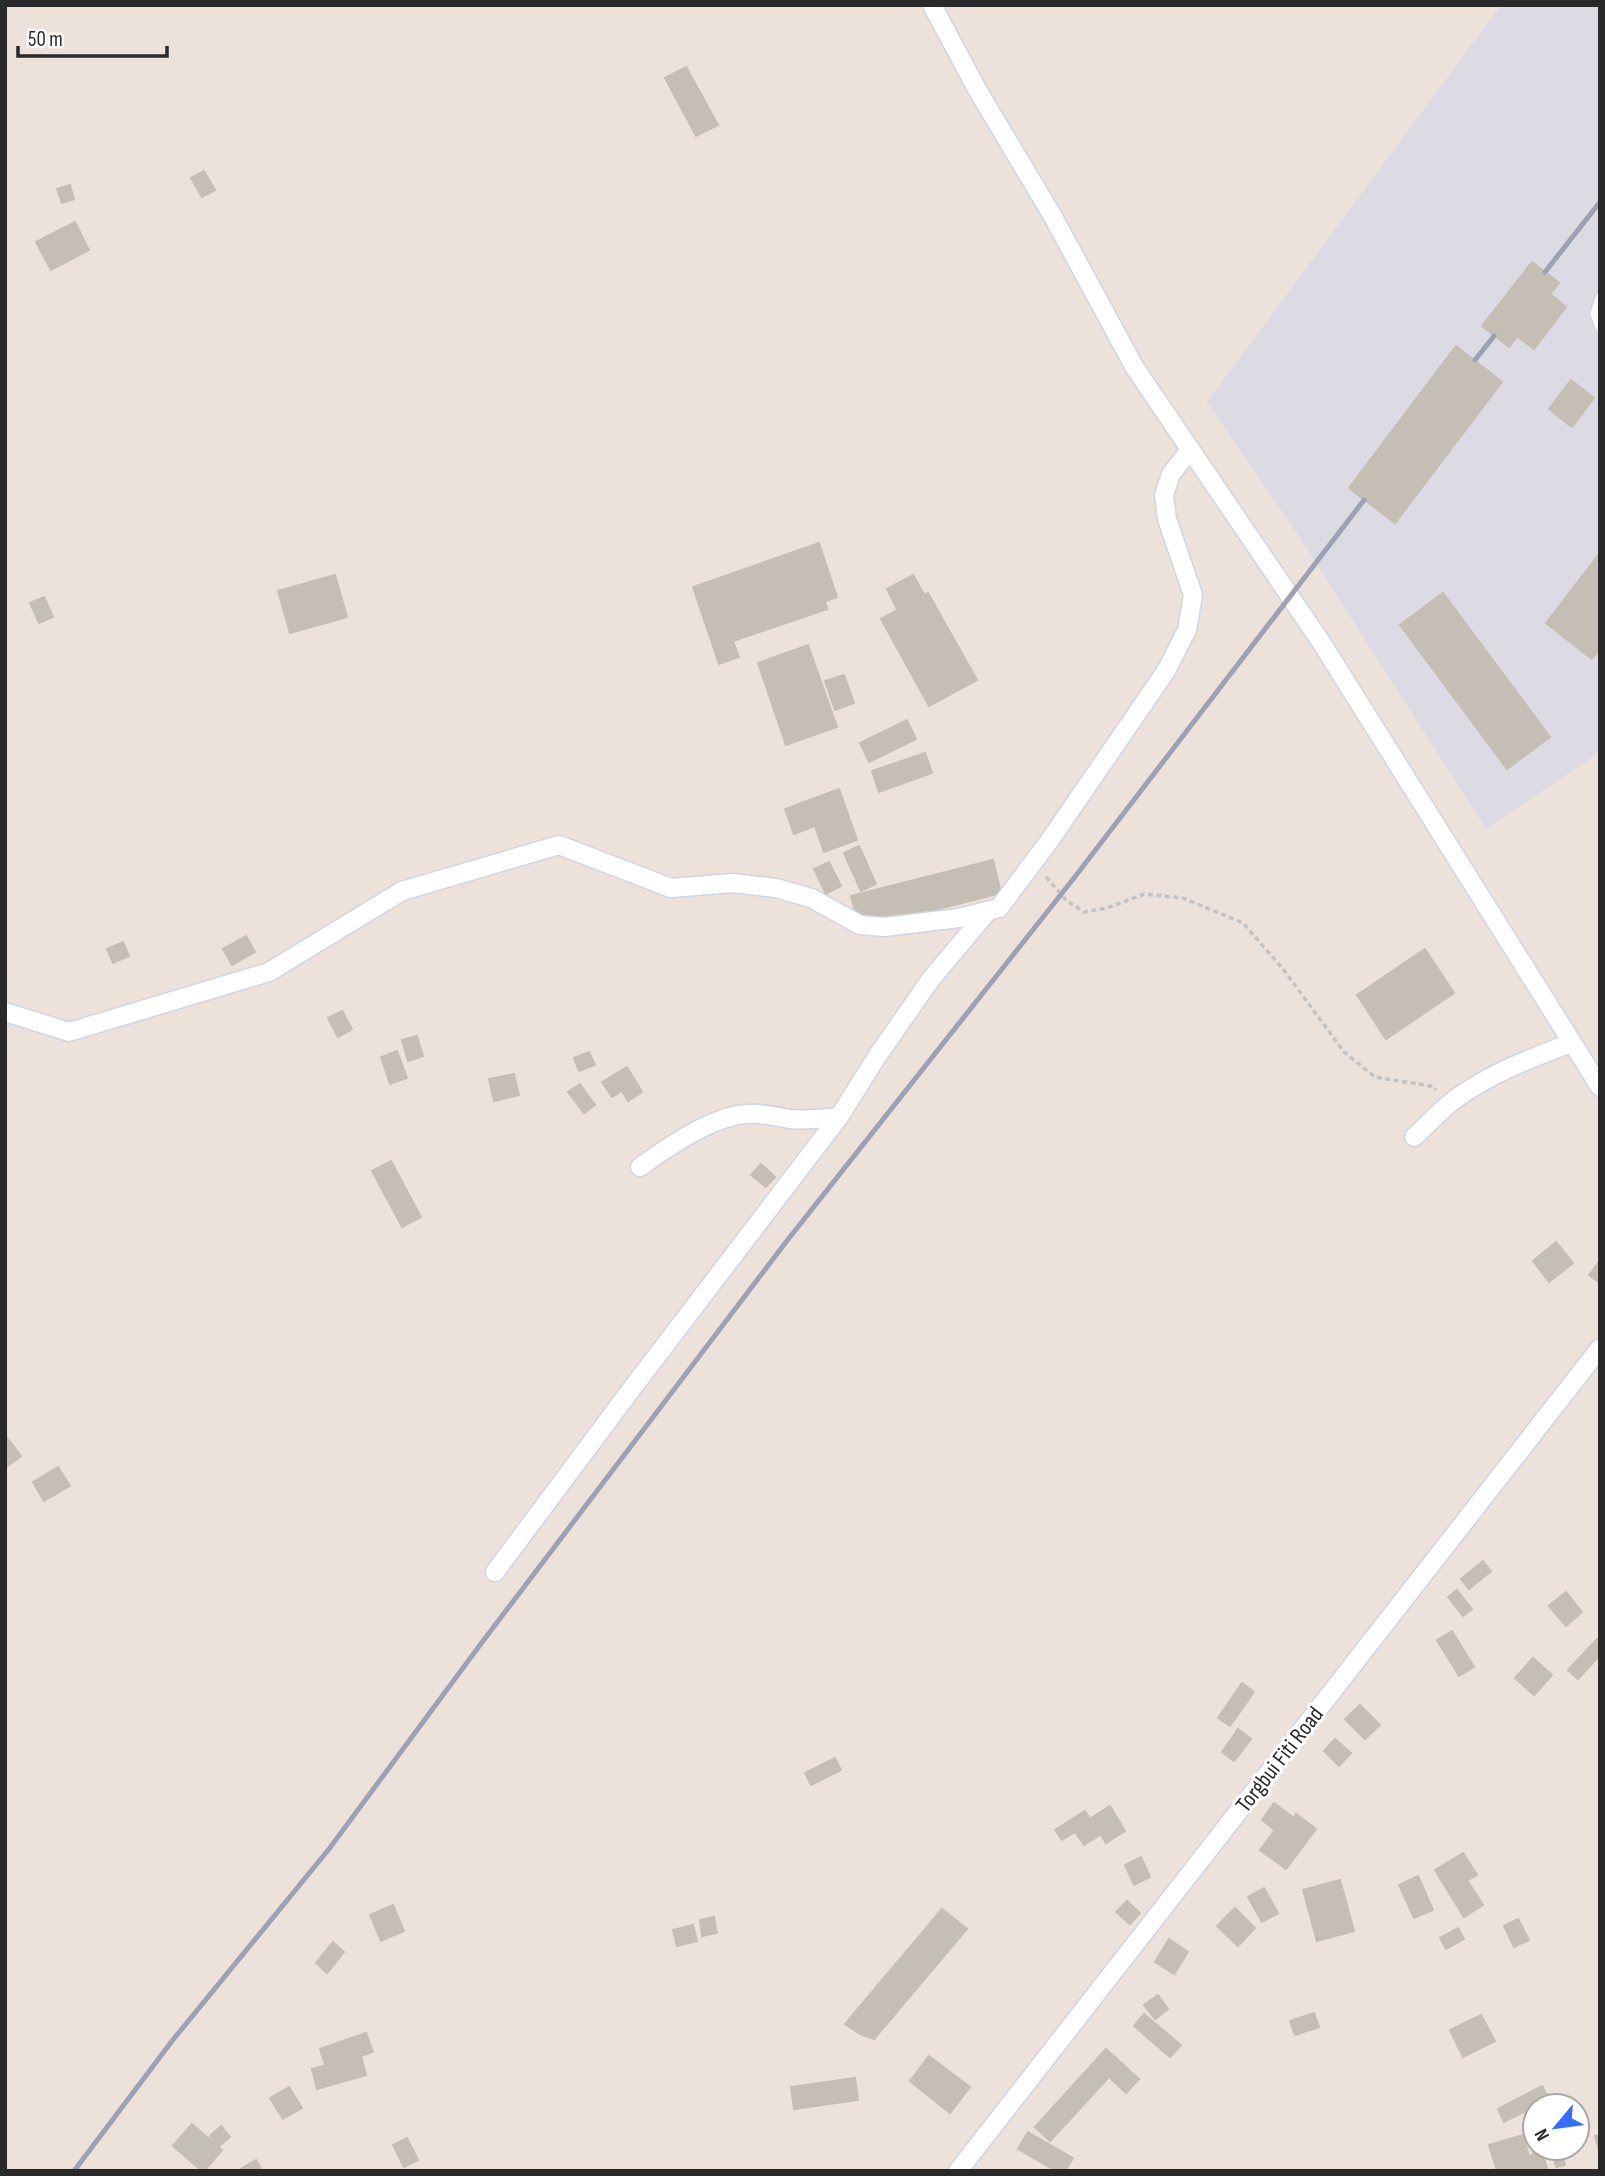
<svg xmlns="http://www.w3.org/2000/svg" width="1605" height="2176" font-family="'Sofia Sans Condensed',sans-serif">
  <style>
    .industrial { fill: #dcdbe4 }
    .building { fill: #c4beb5; stroke: #c7beb3; stroke-width: 2 }
    .lines { fill: none; stroke-linecap: round; stroke-linejoin: round }
    .service-casing { stroke: #cfd5e3; stroke-width: 12 }
    .minor-casing { stroke: #cfd5e3; stroke-width: 21 }
    .path { stroke: #c3c3c3; stroke-width: 3.5; stroke-dasharray: 5 3.5; stroke-linecap: butt }
    .service { stroke: #fff; stroke-width: 9 }
    .minor { stroke: #fff; stroke-width: 18 }
    .rail { stroke: #9ca2b4; stroke-width: 5 }
    .labels { text-anchor: middle; stroke-width: 6; stroke-linejoin: round; paint-order: stroke }
    .street-label { font-size: 23px; fill: #292929; stroke: #fff }
  </style>
  <rect width="100%" height="100%" fill="#ece2da"/>
  <!-- industrial -->
  <path class="industrial" d="M1501,5H1600V752L1486,829L1294,529L1207,402Z"/>
  <!-- building -->
  <g class="building">
    <path d="M686,67L718,125L696,136L665,78Z"/>
    <path d="M204,171L215,190L202,197L191,178Z"/>
    <path d="M70,185L74,199L62,203L57,189Z"/>
    <path d="M75,222L89,250L51,270L36,242Z"/>
    <path d="M1532,262L1559,283L1509,347L1482,326Z"/>
    <path d="M1550,294L1566,307L1534,349L1517,336Z"/>
    <path d="M1456,346L1502,382L1395,523L1349,488Z"/>
    <path d="M1571,380L1594,398L1572,427L1549,409Z"/>
    <path d="M819,543L837,597L825,601L827,609L733,641L739,657L719,664L693,587Z"/>
    <path d="M1600,553V648L1592,659L1546,623Z"/>
    <path d="M335,575L347,617L290,633L278,591Z"/>
    <path d="M913,575L924,594L897,609L887,589Z"/>
    <path d="M928,593L977,680L929,706L881,619Z"/>
    <path d="M1443,593L1550,737L1507,769L1400,625Z"/>
    <path d="M44,597L53,617L39,623L30,603Z"/>
    <path d="M808,645L837,727L786,745L758,663Z"/>
    <path d="M844,675L854,703L835,710L825,681Z"/>
    <path d="M907,720L916,739L869,762L860,743Z"/>
    <path d="M925,753L932,773L879,792L872,771Z"/>
    <path d="M839,789L857,840L824,852L815,826L794,834L785,809Z"/>
    <path d="M859,846L876,884L861,891L844,853Z"/>
    <path d="M993,860L1001,893L860,929L851,896Z"/>
    <path d="M829,862L841,886L826,894L814,869Z"/>
    <path d="M246,936L255,952L232,965L223,949Z"/>
    <path d="M123,942L129,956L113,963L107,949Z"/>
    <path d="M1425,949L1454,993L1386,1039L1357,995Z"/>
    <path d="M342,1011L352,1029L338,1037L328,1018Z"/>
    <path d="M417,1036L423,1056L408,1061L402,1040Z"/>
    <path d="M397,1051L407,1078L390,1084L381,1057Z"/>
    <path d="M589,1052L595,1065L579,1071L574,1058Z"/>
    <path d="M627,1067L642,1092L628,1101L622,1091L612,1097L602,1082Z"/>
    <path d="M514,1074L519,1095L494,1101L489,1079Z"/>
    <path d="M580,1084L595,1105L584,1113L568,1092Z"/>
    <path d="M391,1161L421,1217L402,1227L372,1171Z"/>
    <path d="M761,1164L775,1177L766,1187L751,1175Z"/>
    <path d="M1556,1242L1573,1263L1549,1282L1533,1261Z"/>
    <path d="M1599,1262H1600V1283L1589,1275Z"/>
    <path d="M5,1435L21,1456L5,1468Z"/>
    <path d="M58,1467L70,1486L44,1501L33,1482Z"/>
    <path d="M1483,1561L1491,1571L1469,1589L1461,1579Z"/>
    <path d="M1457,1590L1472,1609L1463,1616L1448,1597Z"/>
    <path d="M1566,1592L1582,1612L1566,1626L1549,1606Z"/>
    <path d="M1452,1631L1474,1667L1459,1676L1437,1640Z"/>
    <path d="M1597,1639L1600,1641V1655L1578,1679L1568,1670Z"/>
    <path d="M1533,1658L1552,1675L1534,1695L1515,1678Z"/>
    <path d="M1242,1683L1254,1692L1230,1726L1218,1718Z"/>
    <path d="M1360,1705L1380,1725L1365,1739L1345,1719Z"/>
    <path d="M1238,1729L1251,1739L1234,1761L1222,1752Z"/>
    <path d="M1335,1739L1351,1753L1339,1766L1324,1751Z"/>
    <path d="M835,1758L841,1770L811,1785L805,1773Z"/>
    <path d="M1274,1803L1294,1818L1296,1814L1316,1829L1286,1869L1260,1850L1275,1830L1262,1820Z"/>
    <path d="M1110,1806L1125,1831L1106,1843L1091,1818Z"/>
    <path d="M1085,1811L1100,1835L1084,1845L1075,1832L1062,1840L1055,1830Z"/>
    <path d="M1463,1853L1477,1875L1467,1880L1483,1905L1464,1917L1435,1870Z"/>
    <path d="M1141,1857L1150,1877L1134,1885L1125,1865Z"/>
    <path d="M1418,1876L1433,1910L1414,1918L1399,1885Z"/>
    <path d="M1340,1880L1354,1931L1317,1941L1303,1890Z"/>
    <path d="M1264,1888L1278,1913L1262,1922L1248,1897Z"/>
    <path d="M1127,1901L1140,1913L1130,1924L1116,1912Z"/>
    <path d="M393,1905L404,1931L381,1941L370,1915Z"/>
    <path d="M1235,1908L1255,1928L1238,1946L1217,1926Z"/>
    <path d="M942,1909L967,1929L874,2039L860,2034L845,2024Z"/>
    <path d="M714,1917L717,1933L702,1936L700,1920Z"/>
    <path d="M1518,1919L1529,1940L1514,1947L1504,1926Z"/>
    <path d="M693,1925L697,1941L677,1946L673,1930Z"/>
    <path d="M1458,1928L1464,1939L1446,1949L1440,1938Z"/>
    <path d="M1169,1939L1188,1952L1174,1974L1155,1962Z"/>
    <path d="M333,1942L344,1952L327,1973L316,1963Z"/>
    <path d="M1158,1995L1168,2009L1155,2019L1144,2005Z"/>
    <path d="M1314,2013L1319,2027L1295,2035L1290,2021Z"/>
    <path d="M1144,2014L1181,2045L1170,2057L1134,2026Z"/>
    <path d="M1481,2015L1495,2041L1463,2057L1450,2030Z"/>
    <path d="M366,2033L373,2052L326,2068L320,2049Z"/>
    <path d="M1106,2049L1139,2079L1126,2093L1109,2077L1050,2141L1035,2127Z"/>
    <path d="M361,2056L366,2075L317,2089L312,2069Z"/>
    <path d="M929,2056L970,2087L950,2113L910,2081Z"/>
    <path d="M855,2078L858,2100L794,2109L791,2087Z"/>
    <path d="M1542,2086L1549,2099L1504,2122L1498,2109Z"/>
    <path d="M289,2087L302,2108L283,2119L270,2098Z"/>
    <path d="M192,2124L222,2150L204,2171H202L173,2146Z"/>
    <path d="M221,2126L230,2137L219,2146L210,2136Z"/>
    <path d="M1535,2130V2148L1548,2149L1533,2153L1527,2132Z"/>
    <path d="M1028,2132L1073,2158L1065,2171H1056L1018,2149Z"/>
    <path d="M1523,2135L1529,2156L1542,2152L1548,2171H1497L1489,2145Z"/>
    <path d="M1600,2135V2155L1595,2136Z"/>
    <path d="M407,2138L418,2160L404,2167L393,2145Z"/>
    <path d="M1551,2148H1561L1565,2165L1556,2167Z"/>
    <path d="M256,2160L262,2171H242L241,2169Z"/>
  </g>
  <g class="lines">
    <defs>
      <path id="service" d="M1600,298L1595,314L1600,327"/>
      <g id="minor">
        <path d="M932,5L978,91L1052,215L1135,368L1321,642L1600,1087"/>
        <path d="M5,1012L69,1032L269,972L402,891L559,845L671,888L733,883L776,888L811,898L860,925L884,927L959,918L999,908L1050,840L1166,671L1187,630L1193,595L1167,519L1164,495L1171,474L1190,450"/>
        <path d="M1414,1137C1427,1125 1440,1111 1454,1100C1489,1074 1531,1058 1571,1043"/>
        <path d="M640,1167C668,1147 712,1116 747,1114C762,1113 775,1116 790,1119C806,1121 823,1118 839,1117"/>
        <path d="M495,1572L630,1391L839,1117L878,1055L931,979L988,911"/>
        <path d="M958,2171L1600,1348"/>
      </g>
    </defs>
    <!-- service casing -->
    <use href="#service" class="service-casing"/>
    <!-- minor casing -->
    <use href="#minor" class="minor-casing"/>
    <!-- path -->
    <path class="path" d="M1046,877L1066,900L1084,912L1107,908L1144,894L1183,898L1243,923L1283,969L1344,1052L1375,1077L1431,1086L1436,1090"/>
    <!-- service -->
    <use href="#service" class="service"/>
    <!-- minor -->
    <use href="#minor" class="minor"/>
    <!-- rail -->
    <g class="rail">
      <path d="M1545,272L1600,202"/>
      <path d="M1475,360L1494,336"/>
      <path d="M74,2171L172,2041L329,1849L480,1645L786,1242L1074,878L1364,500"/>
    </g>
  </g>
  <g class="labels">
    <!-- street labels -->
    <g class="street-label">
      <text transform="translate(1279 1759) rotate(-52)" y="8">Torgbui Fiti Road</text>
    </g>
  </g>
  <!-- border -->
  <rect width="1605" height="2176" fill="none" stroke="#292929" stroke-width="14"/>
  <!-- north arrow -->
  <g transform="translate(1556 2127) rotate(241)"><circle r="33" fill="#ffffff" stroke="#a9a9a9" stroke-width="2"/>
  <path d="M0-5L12 26L0 18L-12 26Z" fill="#346eff"/>
  <text y="-10" font-size="19" font-weight="bold" text-anchor="middle" fill="#292929">N</text>
  </g>
  <!-- scale -->
  <path d="M18 46v10h149v-10" fill="none" stroke="#292929" stroke-width="3.5"/>
  <text x="28" y="46" font-size="21" fill="#292929" stroke="#ffffff" stroke-width="5" paint-order="stroke">50 m</text>
</svg>
